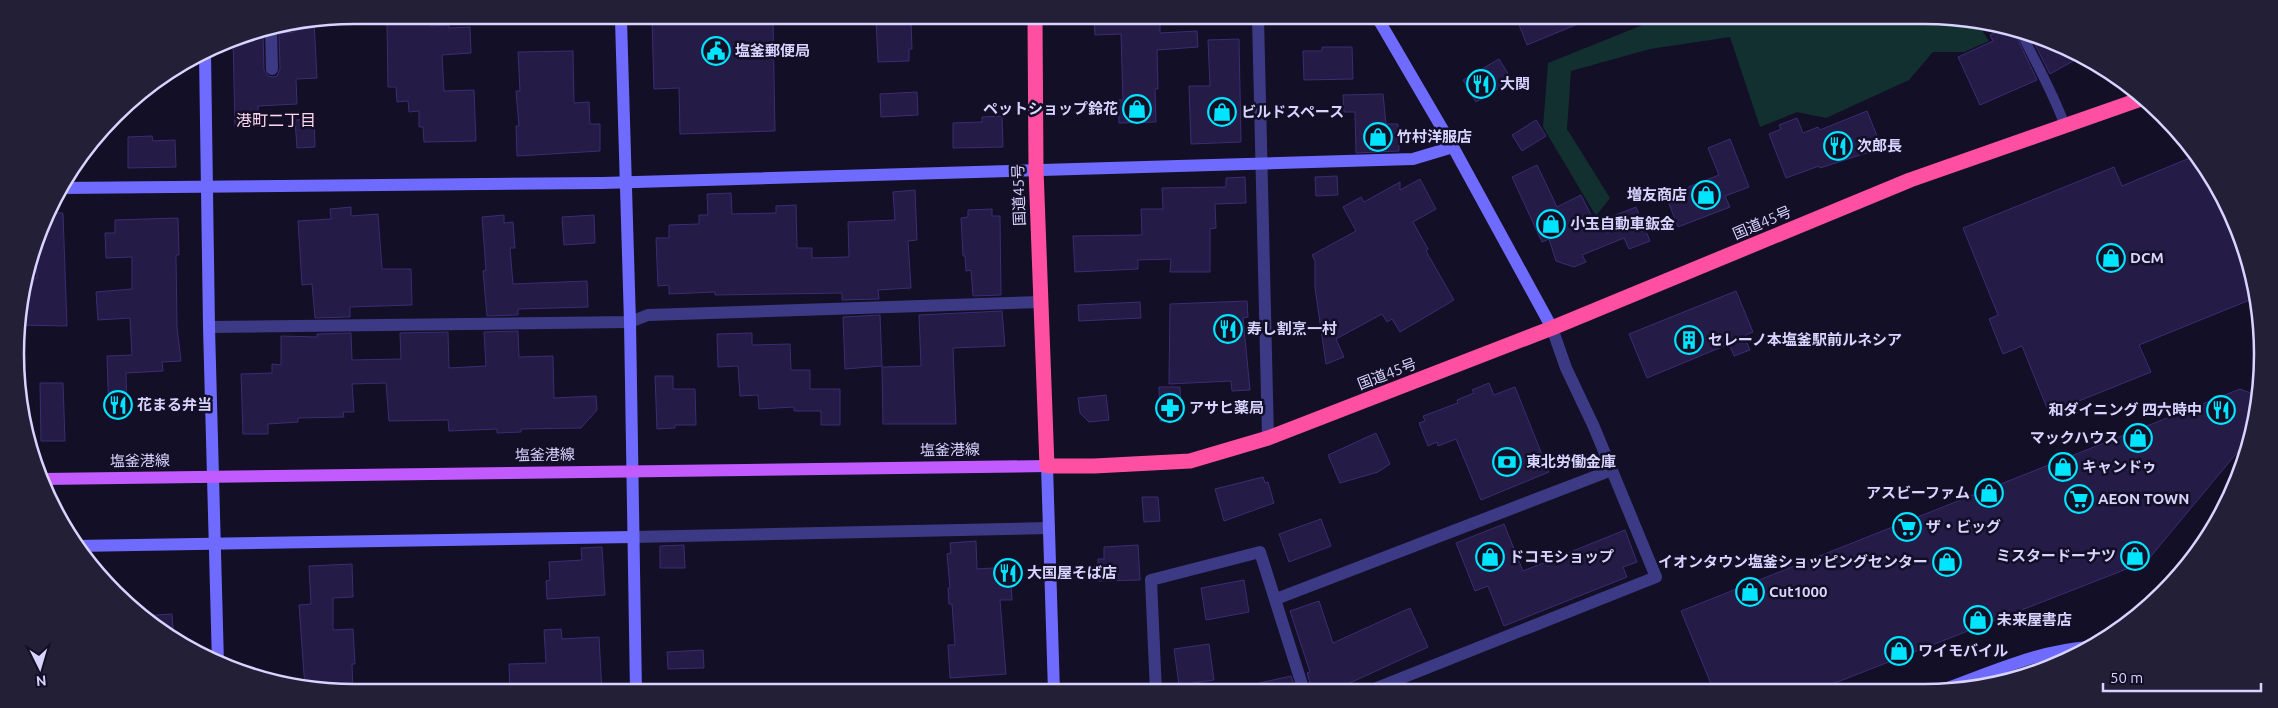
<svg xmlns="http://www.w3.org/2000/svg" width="2278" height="708" font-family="Ubuntu,'Noto Sans JP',sans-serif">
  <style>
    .green { fill: #12302f }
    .building { fill: #241b47; stroke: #3b2d73 }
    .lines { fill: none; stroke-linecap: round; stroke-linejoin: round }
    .lane { stroke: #3d3a85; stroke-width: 10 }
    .street { stroke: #3d3a85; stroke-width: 12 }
    .secondary { stroke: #6f6bff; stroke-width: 12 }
    .primary { stroke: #c25bff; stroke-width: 12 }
    .highway { stroke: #ff4fa3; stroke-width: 15 }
    .labels { text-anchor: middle; stroke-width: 5; stroke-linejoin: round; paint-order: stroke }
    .poi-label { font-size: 15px; font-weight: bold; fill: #d9d4ff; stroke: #130f26; text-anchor: start }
    .street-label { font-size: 15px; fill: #d9d4ff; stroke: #130f26 }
    .neighbourhood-label { font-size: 16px; fill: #ffd6f0; stroke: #130f26 }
    .rim { fill: none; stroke: #d9d4ff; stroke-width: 2.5 }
  </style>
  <rect width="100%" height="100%" fill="#130f26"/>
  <!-- green -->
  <path class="green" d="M1924,15L1975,20L1989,41L1964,52H1933L1909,80L1826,118L1797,112L1760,127L1730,37L1650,49L1571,71L1567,129L1610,198L1596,216L1543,127L1548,63L1665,16Z"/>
  <!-- building -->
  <g class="building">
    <path d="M1597,16L1527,45L1516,17H1532Z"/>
    <path d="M1094,18H1160V33L1197,31L1198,47L1157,50L1158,89H1155L1156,122L1119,123L1118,100H1123L1121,34L1095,35Z"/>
    <path d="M876,19H911L912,49H909V61L878,62Z"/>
    <path d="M652,20H773L775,131L680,134L679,88L654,89Z"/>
    <path d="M293,21H314L317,78L296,79L297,104L258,106L259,126L235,127L233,38L257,31V35L263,34L264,70L268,76L273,77L277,76L280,69L279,33L294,32Z"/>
    <path d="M387,21H430V26L449,25V28L470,27L471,53L442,55L444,91L474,90L476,141L424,142L423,127H419V111L409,112L408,101L397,102L396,87H388Z"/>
    <path d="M2008,27L2013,29L2037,80L1980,105L1958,57L1993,41L1990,35Z"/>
    <path d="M2029,33L2054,41L2082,56L2050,74Z"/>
    <path d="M1239,39L1241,142L1191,144L1189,86H1210L1208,40Z"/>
    <path d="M1322,47H1352L1353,79L1304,80L1303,51H1322Z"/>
    <path d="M573,51L574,103L589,102L590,124H600V151L517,156L516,126H519L516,91H520L518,52Z"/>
    <path d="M1499,59L1512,80L1476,102L1463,80Z"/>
    <path d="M917,92L918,115L881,117L880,94Z"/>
    <path d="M1383,94L1386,124H1398L1399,151L1356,153L1355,112H1344L1343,95Z"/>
    <path d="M1867,111L1882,148L1820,168L1819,166L1786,178L1769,134L1781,129L1779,125L1797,118L1803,133L1818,127L1820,130Z"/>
    <path d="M1002,116L1003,147L953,148V123L982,122V117Z"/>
    <path d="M314,119L315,147L297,148L295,120Z"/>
    <path d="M1536,120L1546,136L1522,151L1512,135Z"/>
    <path d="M152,136L153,141L175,140L176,167L128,168V137Z"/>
    <path d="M1730,139L1749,187L1725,196L1730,207L1678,227L1666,196L1719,175L1708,148Z"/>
    <path d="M2197,155L2206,166L2237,225L2257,297L2139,345L2151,372L2049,413L2022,346L2003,354L1989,319L1998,315L1963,228L2114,167L2122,186Z"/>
    <path d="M1537,165L1557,207L1581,195L1595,223L1636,207L1650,241L1629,249L1624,238L1582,255L1586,262L1574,267L1556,261L1549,239L1542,242L1512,177Z"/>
    <path d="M1337,176L1338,195L1316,196L1315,177Z"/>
    <path d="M1245,177L1246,203L1215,204L1216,228L1210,229V272H1170L1171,259L1138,260V269L1075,272L1073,236L1142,235L1141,209H1163L1162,188L1226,187V178Z"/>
    <path d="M1420,179L1436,209L1413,222L1428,249L1426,251L1454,300L1400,332L1392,319L1387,322L1382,314L1336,339L1344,357L1326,364L1315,288V261L1312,255L1356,231L1343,207L1361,197L1364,202L1400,182V190Z"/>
    <path d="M915,190L917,240L908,241L911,288L878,290L879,299L842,300V293L715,295V292L669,294V285L658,286L656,238H669V225L699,224V215H708L707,194L731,193L732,214L776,213V206L796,205L797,248H812V258L849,257L848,222L895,220L893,192Z"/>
    <path d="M351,207V216L378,214L382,269H411L412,305L350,307V317L315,318L312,284L302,285L298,221L331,219L330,209Z"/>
    <path d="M992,209V216H1000L1001,295L973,296L971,270L966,271L965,256H963L961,218L968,217V210Z"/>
    <path d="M47,213H63L67,326L17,325L18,310L27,279L37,278L36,250Z"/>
    <path d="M504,215V223L513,222L515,248H510L513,284L587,281L588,307L518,309V315L487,316L483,271L486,270L482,217Z"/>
    <path d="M594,215L595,243L564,245L562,217Z"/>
    <path d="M178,218L179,255H176L177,327L181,361L162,362L163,371L126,373L127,416H109L107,356L132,355L130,318L98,320L96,292L132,289V257L106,258L105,233H115V220Z"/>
    <path d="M1736,291L1753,332L1744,336L1750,350L1734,356L1729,344L1647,378L1629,334Z"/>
    <path d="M1247,301L1248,317L1243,318L1250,390L1232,391L1231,381L1169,384L1170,304Z"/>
    <path d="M1140,302L1141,318L1079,321L1078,305Z"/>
    <path d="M1002,311L1005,346L953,348L956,424H883L882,367L921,366L919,315Z"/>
    <path d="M880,315L882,366L845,369L843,317Z"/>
    <path d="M518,331L519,357L553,356L554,398L596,396L597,410L581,428L521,429V432L497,433V429L449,431L448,420L389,421L386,383L352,384L354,412H343L344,417L298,418V422L268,424V434H243L241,374L272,373V364L281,365V336L317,337V334L351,333L352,360L401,359L400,333L448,332L449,368L486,366L484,332Z"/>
    <path d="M752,333V345L790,344L791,370H810V389H840V425H821V411H794V407L759,409L758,395L740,396L738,366L718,367L717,334Z"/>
    <path d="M655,376H673V389H695L696,425H675V428L657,429Z"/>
    <path d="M40,383H63L65,441H41Z"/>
    <path d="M1489,383L1494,395L1515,387L1549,472L1481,500L1456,439L1438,446L1437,442L1428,446L1419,423L1425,421L1423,416L1458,403L1457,400L1474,393L1472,390Z"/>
    <path d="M1159,387H1180L1181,420L1160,421Z"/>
    <path d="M2240,389L2253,394L2258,400L2256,420L2250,437L2147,561L1817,690L1714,691L1681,611Z"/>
    <path d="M1106,395L1109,420L1089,422L1080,413L1078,398Z"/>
    <path d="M1376,433L1390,464L1378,472L1340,483L1328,455Z"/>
    <path d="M1263,477L1265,483L1268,482L1274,503L1224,521L1215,489Z"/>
    <path d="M1142,497H1158L1160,521L1144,522Z"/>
    <path d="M1321,519L1331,546L1289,562L1279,534Z"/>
    <path d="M1504,524L1523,571L1625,530L1637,562L1623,567L1627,577L1504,626L1488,586L1475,591L1456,543Z"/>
    <path d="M976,541L977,569L1010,567L1012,600H1000L1006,674L950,678L948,645H955L952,604H949L948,588H950L947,554L951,553L950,543Z"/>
    <path d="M684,545L685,568H660V546Z"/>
    <path d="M1138,545L1140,580L1099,581L1098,559H1104V547Z"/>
    <path d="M602,547L605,595L547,599L546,581L550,580L549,562L582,560L581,548Z"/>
    <path d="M352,564L353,597L333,598V630L353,629L355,664H352L353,693L305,688L299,605L311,604L309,566Z"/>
    <path d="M1244,580L1249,612L1206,620L1201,588Z"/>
    <path d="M1319,601L1333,643L1410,608L1428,647L1339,688L1338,684L1320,691L1319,688L1312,690L1307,673L1310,672L1290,611Z"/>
    <path d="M172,614L174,640L142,616Z"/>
    <path d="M561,629L562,639L599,637L602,693H510L509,664L546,663L544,630Z"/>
    <path d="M1209,644L1214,680L1179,685L1174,649Z"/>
    <path d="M703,650L704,668L668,669L667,652Z"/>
    <path d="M1291,676L1296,691H1255V684Z"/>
  </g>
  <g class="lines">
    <!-- lane -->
    <path class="lane" d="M2020,30C2035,62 2053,92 2065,126"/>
    <!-- street -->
    <g class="street">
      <path d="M1258,18L1268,438"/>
      <path d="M271,27L272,69"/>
      <path d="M209,327L630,322L648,315L1040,302"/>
      <path d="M633,537L1049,528"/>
      <path d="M1276,599L1612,470"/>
      <path d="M1369,691L1656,577L1594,427L1566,368L1552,328"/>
      <path d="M1156,692L1151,580L1260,552L1304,691"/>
    </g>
    <!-- secondary -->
    <g class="secondary">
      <path d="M1377,17L1453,147L1552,328"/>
      <path d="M621,20L630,322L636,692"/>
      <path d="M205,53L209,327L218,664"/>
      <path d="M60,188L602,183L1413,159L1453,147"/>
      <path d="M1047,466L1054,692"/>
      <path d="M75,546L633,537"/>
      <path d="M1942,690C1990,673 2039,650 2090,647"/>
    </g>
    <!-- primary -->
    <path class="primary" d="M43,479L1047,466"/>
    <!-- highway -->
    <path class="highway" d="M1035,19L1036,169L1047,466H1094L1190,461L1268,438L1552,328L1910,180L2144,98"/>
  </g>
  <!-- icons -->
  <defs>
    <symbol id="civic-ring" viewBox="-11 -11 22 22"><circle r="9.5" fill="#130f26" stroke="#00e5ff" stroke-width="1.5"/><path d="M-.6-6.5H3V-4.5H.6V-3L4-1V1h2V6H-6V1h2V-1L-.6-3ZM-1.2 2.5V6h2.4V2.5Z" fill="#00e5ff"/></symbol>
    <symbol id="restaurant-ring" viewBox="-11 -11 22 22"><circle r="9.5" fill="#130f26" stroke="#00e5ff" stroke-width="1.5"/><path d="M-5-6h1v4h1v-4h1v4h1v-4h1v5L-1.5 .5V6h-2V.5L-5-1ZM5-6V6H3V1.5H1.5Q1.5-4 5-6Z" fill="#00e5ff"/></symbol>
    <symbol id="shop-ring" viewBox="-11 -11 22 22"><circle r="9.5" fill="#130f26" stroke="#00e5ff" stroke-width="1.5"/><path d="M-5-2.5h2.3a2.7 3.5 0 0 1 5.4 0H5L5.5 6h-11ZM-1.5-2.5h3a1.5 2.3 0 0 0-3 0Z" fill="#00e5ff"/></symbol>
    <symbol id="building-ring" viewBox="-11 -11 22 22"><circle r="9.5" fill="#130f26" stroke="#00e5ff" stroke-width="1.5"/><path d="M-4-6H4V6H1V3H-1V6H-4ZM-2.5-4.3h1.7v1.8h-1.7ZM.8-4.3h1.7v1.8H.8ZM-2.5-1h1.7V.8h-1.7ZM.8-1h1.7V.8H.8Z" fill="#00e5ff"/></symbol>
    <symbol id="pharmacy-ring" viewBox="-11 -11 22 22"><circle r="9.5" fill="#130f26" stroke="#00e5ff" stroke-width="1.5"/><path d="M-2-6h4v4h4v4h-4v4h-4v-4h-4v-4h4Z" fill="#00e5ff"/></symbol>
    <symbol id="bank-ring" viewBox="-11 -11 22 22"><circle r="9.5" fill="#130f26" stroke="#00e5ff" stroke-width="1.5"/><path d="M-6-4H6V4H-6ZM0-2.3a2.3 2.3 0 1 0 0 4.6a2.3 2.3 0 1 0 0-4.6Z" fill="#00e5ff"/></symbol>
    <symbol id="supermarket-ring" viewBox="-11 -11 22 22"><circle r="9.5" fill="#130f26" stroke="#00e5ff" stroke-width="1.5"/><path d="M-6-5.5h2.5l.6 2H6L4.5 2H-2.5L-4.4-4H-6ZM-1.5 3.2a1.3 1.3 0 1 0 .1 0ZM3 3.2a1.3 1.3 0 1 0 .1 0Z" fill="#00e5ff"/></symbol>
  </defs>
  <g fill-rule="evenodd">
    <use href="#civic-ring" x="700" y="35" width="32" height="32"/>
    <use href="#restaurant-ring" x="1465" y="68" width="32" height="32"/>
    <use href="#shop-ring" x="1121" y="93" width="32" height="32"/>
    <use href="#shop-ring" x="1206" y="96" width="32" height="32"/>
    <use href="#shop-ring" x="1362" y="121" width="32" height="32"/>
    <use href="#restaurant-ring" x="1822" y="130" width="32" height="32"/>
    <use href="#shop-ring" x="1690" y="179" width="32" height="32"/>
    <use href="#shop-ring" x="1535" y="208" width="32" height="32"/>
    <use href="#shop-ring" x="2095" y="242" width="32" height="32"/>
    <use href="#restaurant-ring" x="1212" y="313" width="32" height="32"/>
    <use href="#building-ring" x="1673" y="324" width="32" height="32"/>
    <use href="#restaurant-ring" x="102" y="389" width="32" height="32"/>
    <use href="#pharmacy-ring" x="1154" y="392" width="32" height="32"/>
    <use href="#restaurant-ring" x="2205" y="394" width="32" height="32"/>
    <use href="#shop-ring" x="2122" y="422" width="32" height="32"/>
    <use href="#bank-ring" x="1491" y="446" width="32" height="32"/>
    <use href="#shop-ring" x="2047" y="451" width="32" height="32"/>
    <use href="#shop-ring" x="1973" y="477" width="32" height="32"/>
    <use href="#supermarket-ring" x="2063" y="483" width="32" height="32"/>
    <use href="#supermarket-ring" x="1891" y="511" width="32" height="32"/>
    <use href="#shop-ring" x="2119" y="540" width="32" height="32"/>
    <use href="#shop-ring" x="1474" y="541" width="32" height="32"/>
    <use href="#shop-ring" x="1931" y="546" width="32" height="32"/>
    <use href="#restaurant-ring" x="992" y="557" width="32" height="32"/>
    <use href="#shop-ring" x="1734" y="576" width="32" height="32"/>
    <use href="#shop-ring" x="1962" y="604" width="32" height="32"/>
    <use href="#shop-ring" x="1883" y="635" width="32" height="32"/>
  </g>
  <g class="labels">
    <!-- poi labels -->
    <g class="poi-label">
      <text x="735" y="56">塩釜郵便局</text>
      <text x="1500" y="89">大関</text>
      <text x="1118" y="114" text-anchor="end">ペットショップ鈴花</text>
      <text x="1241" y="117">ビルドスペース</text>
      <text x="1397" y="142">竹村洋服店</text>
      <text x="1857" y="151">次郎長</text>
      <text x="1687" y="200" text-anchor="end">増友商店</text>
      <text x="1570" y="229">小玉自動車鈑金</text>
      <text x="2130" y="263">DCM</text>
      <text x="1247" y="334">寿し割烹一村</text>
      <text x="1708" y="345">セレーノ本塩釜駅前ルネシア</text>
      <text x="137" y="410">花まる弁当</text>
      <text x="1189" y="413">アサヒ薬局</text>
      <text x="2202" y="415" text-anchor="end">和ダイニング 四六時中</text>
      <text x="2119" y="443" text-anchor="end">マックハウス</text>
      <text x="1526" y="467">東北労働金庫</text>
      <text x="2082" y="472">キャンドゥ</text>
      <text x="1970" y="498" text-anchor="end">アスビーファム</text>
      <text x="2098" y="504">AEON TOWN</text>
      <text x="1926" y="532">ザ・ビッグ</text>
      <text x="2116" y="561" text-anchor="end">ミスタードーナツ</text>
      <text x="1509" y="562">ドコモショップ</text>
      <text x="1928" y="567" text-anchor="end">イオンタウン塩釜ショッピングセンター</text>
      <text x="1027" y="578">大国屋そば店</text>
      <text x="1769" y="597">Cut1000</text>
      <text x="1997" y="625">未来屋書店</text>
      <text x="1918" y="656">ワイモバイル</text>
    </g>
    <!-- street labels -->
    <g class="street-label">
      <text transform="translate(1019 195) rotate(-92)" y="5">国道45号</text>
      <text transform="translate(1762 223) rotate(-23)" y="5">国道45号</text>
      <text transform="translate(1387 374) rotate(-21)" y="5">国道45号</text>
      <text transform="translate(950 450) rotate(-1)" y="5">塩釜港線</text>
      <text transform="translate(545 455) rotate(-1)" y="5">塩釜港線</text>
      <text transform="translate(140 461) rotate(-1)" y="5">塩釜港線</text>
    </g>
    <!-- neighbourhood labels -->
    <g class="neighbourhood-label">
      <text x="276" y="126">港町二丁目</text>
    </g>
  </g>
  <!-- crop -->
  <path d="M0 0H2278V708H0ZM354 24H1924A330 330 0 0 1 2254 354V354A330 330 0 0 1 1924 684H354A330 330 0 0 1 24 354V354A330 330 0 0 1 354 24Z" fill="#231f37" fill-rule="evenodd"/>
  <path class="rim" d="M354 24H1924A330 330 0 0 1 2254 354V354A330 330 0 0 1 1924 684H354A330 330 0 0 1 24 354V354A330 330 0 0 1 354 24Z"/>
  <!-- north arrow -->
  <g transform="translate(40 668) rotate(175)" stroke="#130f26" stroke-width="4" paint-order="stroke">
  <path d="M0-4L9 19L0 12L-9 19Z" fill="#d9d4ff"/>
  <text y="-8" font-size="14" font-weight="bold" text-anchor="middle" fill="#d9d4ff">N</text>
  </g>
  <!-- scale -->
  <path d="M2103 683v8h158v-8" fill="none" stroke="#d9d4ff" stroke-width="2.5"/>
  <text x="2110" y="683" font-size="15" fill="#d9d4ff" stroke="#130f26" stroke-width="4" paint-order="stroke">50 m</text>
</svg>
